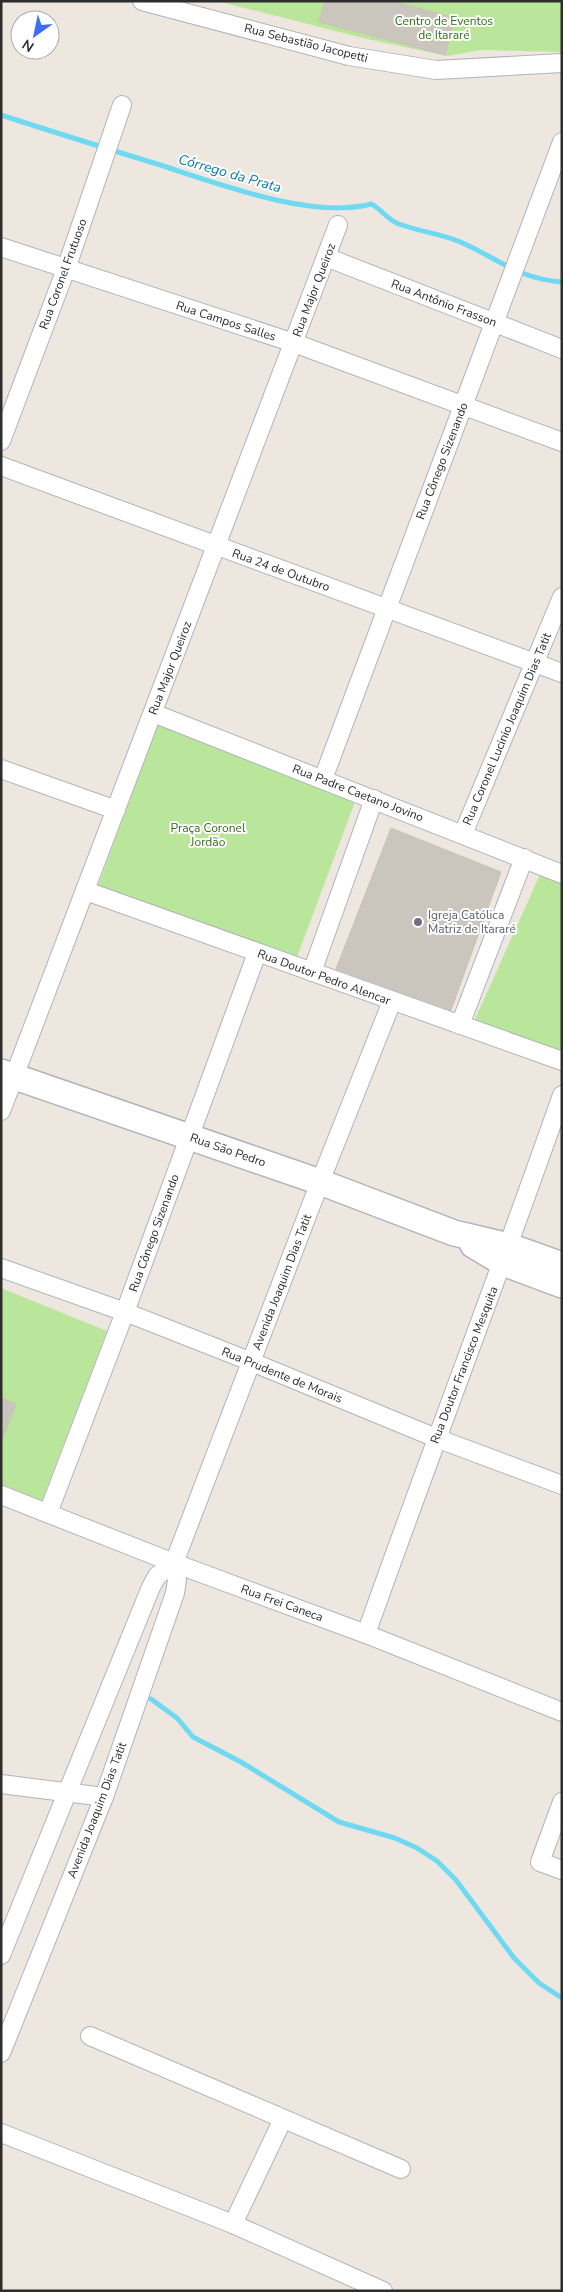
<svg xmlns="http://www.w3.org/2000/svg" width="563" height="2292" font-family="'Nunito Sans',sans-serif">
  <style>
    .green { fill: #bae69b }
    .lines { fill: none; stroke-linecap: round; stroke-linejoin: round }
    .stream { stroke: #70d9f2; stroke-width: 5 }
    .building { fill: #cac5bd; stroke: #cac2b8 }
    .street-casing { stroke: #afb3bd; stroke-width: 20 }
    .secondary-casing { stroke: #afb3bd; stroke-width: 28 }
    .street { stroke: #fff; stroke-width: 18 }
    .secondary { stroke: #fff; stroke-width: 25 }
    .worship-dot { fill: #6b7280; stroke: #fff; stroke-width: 2 }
    .labels { text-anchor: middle; stroke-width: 4; stroke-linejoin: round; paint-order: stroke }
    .park-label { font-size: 12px; fill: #316d19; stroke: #fff }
    .street-label { font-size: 12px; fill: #2d2d2d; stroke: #fff }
    .worship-label { font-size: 12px; fill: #5b616d; stroke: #fff; text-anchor: start }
    .water-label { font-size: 14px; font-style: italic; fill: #0a7aa3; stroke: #fff }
  </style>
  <rect width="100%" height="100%" fill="#eee7df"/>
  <!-- green -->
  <g class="green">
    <path d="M217,1H562V52L481,50L447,56L367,39Z"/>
    <path d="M158,723L355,802L297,957L98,886Z"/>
    <path d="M542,870L562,879V1058L472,1026Z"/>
    <path d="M1,1288L107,1331L41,1503L1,1487Z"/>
  </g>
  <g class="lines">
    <!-- stream -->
    <g class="stream">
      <path d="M1,115C53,132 105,148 157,164C216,183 312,220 371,204C382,209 387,220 399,224C420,232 444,234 465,244C501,261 520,279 562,282"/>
      <path d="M151,1699L177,1718L193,1737L241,1762L339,1822L395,1838L417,1848L437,1861L456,1880L514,1958L539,1983L562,1998"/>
    </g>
  </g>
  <!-- building -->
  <g class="building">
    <path d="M325,1H392L455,18L445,55L319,22Z"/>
    <path d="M391,828L501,872L451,1010L336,969Z"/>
    <path d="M1,1398L16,1404L2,1440H1Z"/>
  </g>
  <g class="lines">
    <defs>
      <g id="street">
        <path d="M142,1L349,56L436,70L562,63"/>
        <path d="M1,247L294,343L562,442"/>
        <path d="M326,257L562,349"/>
        <path d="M1,441L66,269L122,105"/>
        <path d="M1,466L562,673"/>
        <path d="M153,713L562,874"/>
        <path d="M1,769L116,810"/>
        <path d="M323,779L562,142"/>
        <path d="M463,834L562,597"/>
        <path d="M86,891L562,1061"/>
        <path d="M312,972L374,799"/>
        <path d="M460,1025L524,858"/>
        <path d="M1,1111L338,225"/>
        <path d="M1,1268L125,1312L252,1362L436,1438L562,1485"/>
        <path d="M1,1495L174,1563L366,1634L562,1712"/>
        <path d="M48,1513L125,1312L257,953"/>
        <path d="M366,1634C430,1454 499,1275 562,1095"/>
        <path d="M1,1784L104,1797"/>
        <path d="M562,1802L540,1862L562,1870"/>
        <path d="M1,1955L151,1587L157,1576L174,1563L320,1182L392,1001"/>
        <path d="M90,2036L401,2169"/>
        <path d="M1,2053L104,1797L175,1593L177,1580L174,1563"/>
        <path d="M1,2133L233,2224L383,2291"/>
        <path d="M233,2224L283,2119"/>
      </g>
      <g id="secondary">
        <path d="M1,1072L320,1182L454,1233L509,1246L562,1265"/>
        <path d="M473,1245L503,1263L562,1285"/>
      </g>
    </defs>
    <!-- street casing -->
    <use href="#street" class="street-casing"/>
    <!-- secondary casing -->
    <use href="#secondary" class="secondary-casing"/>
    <!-- street -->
    <use href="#street" class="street"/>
    <!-- secondary -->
    <use href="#secondary" class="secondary"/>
  </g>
  <!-- markers -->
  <circle class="worship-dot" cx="418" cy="922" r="5"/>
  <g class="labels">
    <!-- park labels -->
    <g class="park-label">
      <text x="444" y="25">Centro de Eventos<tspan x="444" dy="14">de Itararé</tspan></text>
      <text x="208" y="832">Praça Coronel<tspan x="208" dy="14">Jordão</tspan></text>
    </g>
    <!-- street labels -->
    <g class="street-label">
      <text transform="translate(306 43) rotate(14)" y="4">Rua Sebastião Jacopetti</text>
      <text transform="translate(63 274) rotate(-70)" y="4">Rua Coronel Frutuoso</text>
      <text transform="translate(314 290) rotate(-69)" y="4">Rua Major Queiroz</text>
      <text transform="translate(444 303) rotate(21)" y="4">Rua Antônio Frasson</text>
      <text transform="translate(226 321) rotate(18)" y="4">Rua Campos Salles</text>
      <text transform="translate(442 461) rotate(-69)" y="4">Rua Cônego Sizenando</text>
      <text transform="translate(281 570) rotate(20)" y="4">Rua 24 de Outubro</text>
      <text transform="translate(170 668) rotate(-69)" y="4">Rua Major Queiroz</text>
      <text transform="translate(507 729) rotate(-67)" y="4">Rua Coronel Lucinio Joaquim Dias Tatit</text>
      <text transform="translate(358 793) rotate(21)" y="4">Rua Padre Caetano Jovino</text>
      <text transform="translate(324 977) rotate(20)" y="4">Rua Doutor Pedro Alencar</text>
      <text transform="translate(228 1150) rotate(19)" y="4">Rua São Pedro</text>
      <text transform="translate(154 1233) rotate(-70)" y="4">Rua Cônego Sizenando</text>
      <text transform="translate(282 1282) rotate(-69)" y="4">Avenida Joaquim Dias Tatit</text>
      <text transform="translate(464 1365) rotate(-69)" y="4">Rua Doutor Francisco Mesquita</text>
      <text transform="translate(282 1375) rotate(22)" y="4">Rua Prudente de Morais</text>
      <text transform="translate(282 1603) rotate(20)" y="4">Rua Frei Caneca</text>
      <text transform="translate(97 1810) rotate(-69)" y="4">Avenida Joaquim Dias Tatit</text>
    </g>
    <!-- worship labels -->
    <g class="worship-label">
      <text x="428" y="919">Igreja Católica<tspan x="428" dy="14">Matriz de Itararé</tspan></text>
    </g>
    <!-- water labels -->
    <g class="water-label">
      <text transform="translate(230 173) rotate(16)" y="5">Córrego da Prata</text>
    </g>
  </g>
  <!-- border -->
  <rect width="563" height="2292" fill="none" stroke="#2d2d2d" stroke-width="5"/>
  <!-- north arrow -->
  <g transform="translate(35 35) rotate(213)"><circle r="24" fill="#ffffff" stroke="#ababab"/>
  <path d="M0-4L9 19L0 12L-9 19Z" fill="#3c6efe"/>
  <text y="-8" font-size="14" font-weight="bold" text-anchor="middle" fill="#2d2d2d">N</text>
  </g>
</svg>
